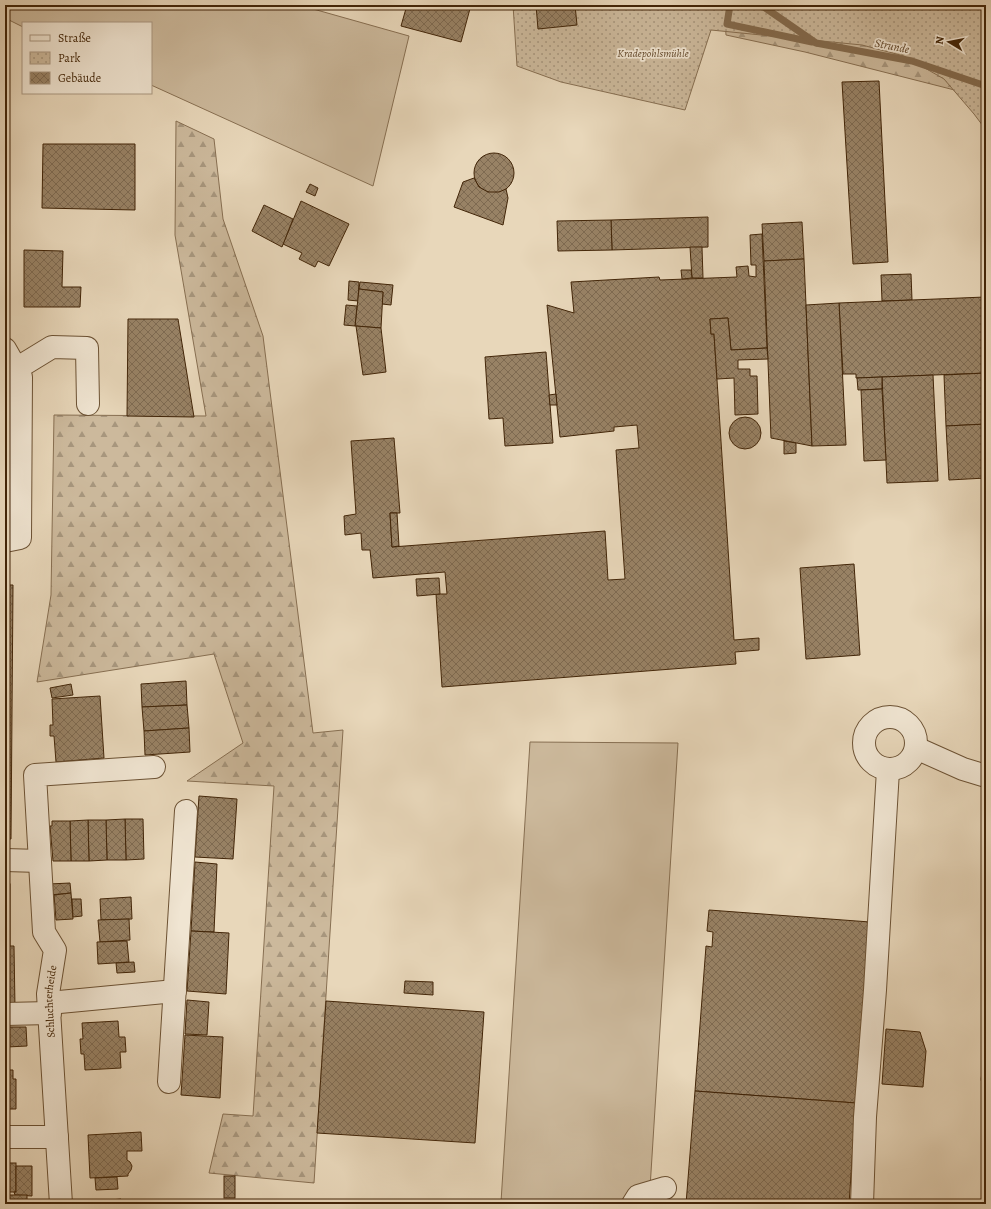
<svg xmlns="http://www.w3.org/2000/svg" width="991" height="1209" font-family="Alegreya,serif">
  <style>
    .grass { fill: #ccb99c; stroke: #876f52 }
    .forest { fill: url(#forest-firs); stroke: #876f52 }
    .park { fill: url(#park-dots); stroke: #876f52 }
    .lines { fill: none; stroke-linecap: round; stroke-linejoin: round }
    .stream { stroke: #846b4e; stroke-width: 7 }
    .building { fill: url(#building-cross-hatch); stroke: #422508 }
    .minor-casing { stroke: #6c5234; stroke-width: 24 }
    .minor { stroke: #f0e5d2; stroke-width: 22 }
    .labels { text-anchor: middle; stroke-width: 3.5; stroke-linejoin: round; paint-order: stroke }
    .park-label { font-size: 11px; font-style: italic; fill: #644a2d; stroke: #f0e5d2 }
    .street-label { font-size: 11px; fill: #422508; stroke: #f0e5d2 }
    .water-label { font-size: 12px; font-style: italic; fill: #63482b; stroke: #f0e5d2 }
  </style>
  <defs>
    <pattern id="forest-firs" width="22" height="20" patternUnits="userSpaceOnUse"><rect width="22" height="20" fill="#ccb99c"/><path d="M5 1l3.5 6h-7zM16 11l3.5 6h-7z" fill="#a7967d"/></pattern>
    <pattern id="park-dots" width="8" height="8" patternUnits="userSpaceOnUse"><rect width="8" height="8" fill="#ccb99c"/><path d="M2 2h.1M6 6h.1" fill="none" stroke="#a7967d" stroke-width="1.8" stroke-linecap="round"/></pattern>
    <pattern id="building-cross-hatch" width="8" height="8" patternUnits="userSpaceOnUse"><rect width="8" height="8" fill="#988265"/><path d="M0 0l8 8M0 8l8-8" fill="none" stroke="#7e6a51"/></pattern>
  </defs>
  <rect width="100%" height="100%" fill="#e8d7ba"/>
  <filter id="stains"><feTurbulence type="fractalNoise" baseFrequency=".005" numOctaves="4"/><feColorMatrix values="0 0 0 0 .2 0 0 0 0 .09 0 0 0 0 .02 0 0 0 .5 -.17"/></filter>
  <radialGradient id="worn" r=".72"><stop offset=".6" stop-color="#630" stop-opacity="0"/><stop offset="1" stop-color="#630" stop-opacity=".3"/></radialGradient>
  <!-- grass -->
  <g class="grass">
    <path d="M5,5H299L409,36L373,186L151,85V23H23V27L5,18Z"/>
    <path d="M5,415H8L6,514H5Z"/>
    <path d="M530,742L678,743L649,1204H521L501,1202Z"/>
  </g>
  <!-- forest -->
  <g class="forest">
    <path d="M724,5H986V98L805,52L726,35Z"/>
    <path d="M176,121L214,139L223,219L263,336L313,733L343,730L314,1183L209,1173L223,1114L253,1116L274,786L187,781L243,743L214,654L37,682L51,595L54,415L206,416L175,235Z"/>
  </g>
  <!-- park -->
  <path class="park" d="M513,5H986V130L974,114L944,79L904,56L862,45L711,30L685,110L561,82L517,66Z"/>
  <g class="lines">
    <!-- stream -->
    <g class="stream">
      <path d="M730,5L727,24L812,42"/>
      <path d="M761,5L816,43L912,61L986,86"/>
      <path d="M984,1079L986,1069"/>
    </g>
  </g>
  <!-- building -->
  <g class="building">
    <path d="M407,5H471L461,42L401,26Z"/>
    <path d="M536,5H575L577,25L538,29Z"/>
    <path d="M879,81L888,262L853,264L842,82Z"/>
    <path d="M43,144H135V210L42,208Z"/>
    <circle cx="494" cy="173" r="20"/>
    <path d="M474,178L479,187L488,192H499L506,189L508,198L503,225L454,207L463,182Z"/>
    <path d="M310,184L318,188L315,196L306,192Z"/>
    <path d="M301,201L349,224L329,266L318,261L315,267L299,259L302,253L283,244Z"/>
    <path d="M264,205L293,219L282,247L252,231Z"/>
    <path d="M708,217V247L612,250L611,220Z"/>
    <path d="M611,220L612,250L558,251L557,221Z"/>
    <path d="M802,222L804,259L764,261L762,224Z"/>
    <path d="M762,234L767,348L731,350L728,318L710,319L711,334H714L734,640L759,638V650L735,652L736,664L442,687L436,594H447L445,572L373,578L370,550H362L361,533L345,535L344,516L356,514L351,441L394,438L400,513H390L392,547L605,531L608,580L625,579L616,450L639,448L637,425L614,427V431L560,437L547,305L574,313L571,282L659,277L660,280L737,277L736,267L748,266L749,276L756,277V265H751L750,235Z"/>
    <path d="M690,247H702L703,278H692Z"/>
    <path d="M24,250L63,251L62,287H81L80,307H24Z"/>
    <path d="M804,259L806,305L812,446L771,438L764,261Z"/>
    <path d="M681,270H691L692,278L682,279Z"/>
    <path d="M911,274L912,300L882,301L881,275Z"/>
    <path d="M349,281L359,282L358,301L348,300Z"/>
    <path d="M360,282L393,285L391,305L382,304L383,292L359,289Z"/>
    <path d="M359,289L383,292L381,328L355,326Z"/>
    <path d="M985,297L986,373L856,378V374H843L839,303Z"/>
    <path d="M839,303L846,445L812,446L806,305Z"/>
    <path d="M346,305L357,306L355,326L344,325Z"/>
    <path d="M728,318L731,350L767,348L768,359L738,360V369H750V376H757L758,414L735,415L734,378L717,379L714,334H711L710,319Z"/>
    <path d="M128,319H178L194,417L127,416Z"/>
    <path d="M356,326L381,328L386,372L363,375Z"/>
    <path d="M546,352L553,443L505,446L503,418L489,419L485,357Z"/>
    <path d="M986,373V424L946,426L944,375Z"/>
    <path d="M933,375L938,481L887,483L882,377Z"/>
    <path d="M882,377V389L858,390L857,378Z"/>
    <path d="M882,389L886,460L864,461L861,390Z"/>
    <path d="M556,394L557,405H550L549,395Z"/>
    <circle cx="745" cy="433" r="16"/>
    <path d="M986,424V478L949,480L946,426Z"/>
    <path d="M784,441L796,443V453L784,454Z"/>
    <path d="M390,513H397L399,546L392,547Z"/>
    <path d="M854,564L860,655L806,659L800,568Z"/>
    <path d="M439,578L440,594L417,596L416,579Z"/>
    <path d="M5,585H13L11,839H5Z"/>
    <path d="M186,681L187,705L142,707L141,684Z"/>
    <path d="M71,684L73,695L52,698L50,688Z"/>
    <path d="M100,696L104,758L56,762L54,736H50V725H53L52,699Z"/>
    <path d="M187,705L189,728L144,731L142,707Z"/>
    <path d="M189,728L190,752L145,755L144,731Z"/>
    <path d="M199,796L237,799L233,859L195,857Z"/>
    <path d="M125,819H143L144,859L126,860Z"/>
    <path d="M125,819L126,860H107L106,820Z"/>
    <path d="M88,820H106L107,860L89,861Z"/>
    <path d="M88,820L89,861H71L70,821Z"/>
    <path d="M52,821H70L71,861H53L50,826H52Z"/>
    <path d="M195,862L217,864L214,932L191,931Z"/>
    <path d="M70,883L71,893L50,895L49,884Z"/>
    <rect x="5" y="884" width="5" height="62"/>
    <path d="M71,893L73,919L56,920L54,895Z"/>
    <path d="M131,897L132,919L101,920L100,899Z"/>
    <path d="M72,899H81L82,916L73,917Z"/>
    <path d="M709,910L870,922L856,1103L695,1091L706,946L712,947L713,932L707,931Z"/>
    <path d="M129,919L130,940L100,942L98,920Z"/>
    <path d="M191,931L229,933L226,994L187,991Z"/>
    <path d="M127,941L129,962L98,964L97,942Z"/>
    <path d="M5,946H14L15,1008H5Z"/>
    <path d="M134,962L135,972L117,973L116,963Z"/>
    <path d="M405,981L433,982V995L404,993Z"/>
    <path d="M187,1000L209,1002L207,1035L185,1034Z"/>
    <path d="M326,1001L484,1012L475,1143L317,1133Z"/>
    <path d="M118,1021L119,1037H125L126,1052H120L121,1068L85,1070L84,1054H81L80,1039H83L82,1023Z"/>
    <path d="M5,1027H6L7,1047H5Z"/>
    <path d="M6,1027H26L27,1046L7,1047Z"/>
    <path d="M886,1029L920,1032L926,1051L923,1087L882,1084Z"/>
    <path d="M185,1035L223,1037L220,1098L181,1095Z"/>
    <path d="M5,1070H13V1079H16V1109H5Z"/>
    <path d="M695,1091L856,1103L849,1204H686Z"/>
    <path d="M141,1132L142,1151H127V1160L130,1162L132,1166L131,1170L128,1174V1176L90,1178L88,1135Z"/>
    <rect x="5" y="1163" width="11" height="29"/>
    <path d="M16,1166H32V1196L15,1195L14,1192H16Z"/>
    <rect x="224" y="1176" width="11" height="22"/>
    <path d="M117,1177L118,1189L96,1190L95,1178Z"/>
    <rect x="6" y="1195" width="21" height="9"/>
    <path d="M121,1199L122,1204H89V1202Z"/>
  </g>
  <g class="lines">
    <defs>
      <g id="minor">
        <path d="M5,349L21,377L20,538L5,541"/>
        <path d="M16,369L52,347L87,348L88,404"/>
        <circle cx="890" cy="743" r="26"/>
        <path d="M916,748L963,769L986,776"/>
        <path d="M5,860L40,861"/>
        <path d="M49,1003L175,991"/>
        <path d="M5,1014L50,1013"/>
        <path d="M169,1082L186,811"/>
        <path d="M5,1137H57"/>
        <path id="s1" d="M61,1204L48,994L55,950L44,932L35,775L154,767"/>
        <path d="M633,1204L638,1196L665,1188"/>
        <path d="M862,1204L865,1117L875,990L888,770"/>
      </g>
    </defs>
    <!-- minor casing -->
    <use href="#minor" class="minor-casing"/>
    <!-- minor -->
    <use href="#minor" class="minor"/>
  </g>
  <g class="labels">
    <!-- park labels -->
    <g class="park-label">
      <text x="653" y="57">Kradepohlsmühle</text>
    </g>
    <!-- street labels -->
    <g class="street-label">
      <text dy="4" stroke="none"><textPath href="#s1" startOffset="203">Schluchterheide</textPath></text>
    </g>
    <!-- water labels -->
    <g class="water-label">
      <text transform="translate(892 46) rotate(11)" y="4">Strunde</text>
    </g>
  </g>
  <!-- margin -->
  <rect width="991" height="1209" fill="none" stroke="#e8d7ba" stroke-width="20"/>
  <rect x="6" y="6" width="979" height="1197" fill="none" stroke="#422508" stroke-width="2"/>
  <rect x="10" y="10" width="971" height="1189" fill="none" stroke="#422508"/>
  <!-- legend -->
  <rect x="22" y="22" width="130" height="72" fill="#f0e5d2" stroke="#aa9881"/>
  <rect x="30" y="35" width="20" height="6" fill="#f0e5d2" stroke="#aa9881"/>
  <text x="58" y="42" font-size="12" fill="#422508">Straße</text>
  <rect x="30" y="52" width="20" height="12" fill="url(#park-dots)" stroke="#aa9881"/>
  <text x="58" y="62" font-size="12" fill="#422508">Park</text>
  <rect x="30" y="72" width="20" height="12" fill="url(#building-cross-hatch)" stroke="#aa9881"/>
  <text x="58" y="82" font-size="12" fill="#422508">Gebäude</text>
  <!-- north arrow -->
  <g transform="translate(949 42) rotate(280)" stroke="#f0e5d2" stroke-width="3" paint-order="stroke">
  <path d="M0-3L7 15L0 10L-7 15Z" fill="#422508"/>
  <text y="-6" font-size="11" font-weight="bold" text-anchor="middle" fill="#422508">N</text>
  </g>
  <rect width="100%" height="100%" filter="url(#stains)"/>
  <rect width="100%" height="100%" fill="url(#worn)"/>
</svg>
